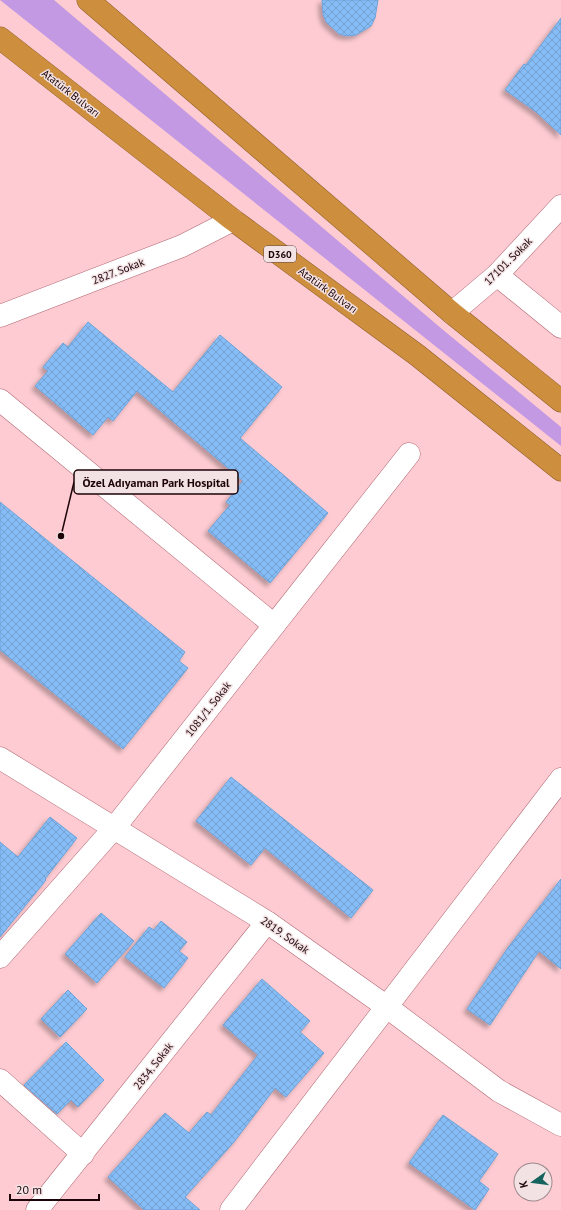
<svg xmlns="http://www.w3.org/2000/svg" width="561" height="1210" font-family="'PT Sans',sans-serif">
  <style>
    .grass { fill: #c399e3 }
    .building { fill: url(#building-cross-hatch); stroke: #6ea2d8; filter: url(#shadow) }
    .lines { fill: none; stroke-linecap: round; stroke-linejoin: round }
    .street-casing { stroke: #b16773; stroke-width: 23 }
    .secondary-casing { stroke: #b16773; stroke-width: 23 }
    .highway-casing { stroke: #8f5e2b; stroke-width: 23 }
    .street { stroke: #fff; stroke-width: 22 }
    .secondary { stroke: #fff; stroke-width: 22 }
    .highway { stroke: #cd8f3e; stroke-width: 22 }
    .labels { text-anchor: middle; stroke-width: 3; stroke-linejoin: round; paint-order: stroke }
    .shield { fill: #f3e2e4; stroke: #5c4649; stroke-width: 1 }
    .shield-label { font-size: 10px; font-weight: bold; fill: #1c0307 }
    .street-label { font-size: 11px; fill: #1c0307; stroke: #f3e2e4 }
    .leader { fill: none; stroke: #1c0307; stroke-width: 1.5 }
    .callout-dot { fill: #1c0307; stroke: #f3e2e4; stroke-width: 1.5 }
    .callout { fill: #f3e2e4; stroke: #1c0307; stroke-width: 1.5 }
    .callout-label { font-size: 12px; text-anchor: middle; font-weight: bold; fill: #1c0307 }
  </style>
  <defs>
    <pattern id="building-cross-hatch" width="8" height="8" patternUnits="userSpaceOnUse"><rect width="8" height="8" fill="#86bdf7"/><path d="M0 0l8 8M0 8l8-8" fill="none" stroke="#73a1d2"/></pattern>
    <filter id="shadow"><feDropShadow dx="-3.5" dy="3.5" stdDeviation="2" flood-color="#0004"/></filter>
  </defs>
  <rect width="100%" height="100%" fill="#fdcbd1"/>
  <!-- grass -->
  <path class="grass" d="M0,0H54L442,329L561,427V446Z"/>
  <!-- building -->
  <g class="building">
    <path d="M322,0H378L375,18L371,26L356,35L347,36L339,34L326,22L323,14Z"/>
    <path d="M561,18V135L536,112L505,90L524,64L526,65Z"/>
    <path d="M88,322L173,392L220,335L282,387L240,438L328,513L270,583L208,531L230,505L226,502L243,481L137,391L113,421L108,417L93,435L35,386L48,371L43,367L63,343L68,347Z"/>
    <path d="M0,502L185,652L179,661L188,668L123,749L0,650Z"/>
    <path d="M231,777L373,890L351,918L265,848L251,865L196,821Z"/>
    <path d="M50,817L77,838L45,879L46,880L0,937V842L18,857Z"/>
    <path d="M561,879V969L539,951L490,1025L467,1009L507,949Z"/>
    <path d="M101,913L134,941L97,983L65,954Z"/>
    <path d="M161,921L187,942L179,951L188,958L164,988L125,957L149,927L154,930Z"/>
    <path d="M262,979L310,1021L300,1032L324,1053L286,1097L275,1088L234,1142L185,1197L200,1210H144L108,1177L165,1113L189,1133L207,1112L211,1115L258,1055L223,1025Z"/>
    <path d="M68,990L87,1009L60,1037L41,1019Z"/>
    <path d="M66,1042L104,1080L78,1107L71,1100L57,1114L24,1085Z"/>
    <path d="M443,1115L498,1154L479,1181L489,1189L475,1210L409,1163Z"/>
  </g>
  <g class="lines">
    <defs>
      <g id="street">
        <path d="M497,275L561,327"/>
        <path d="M452,313L497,275L561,206"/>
        <path d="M0,400L274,625"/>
        <path d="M0,957L115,827L409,454"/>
        <path d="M0,1080L83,1154"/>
        <path d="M37,1210L267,922"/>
      </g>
      <g id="secondary">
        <path d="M0,316L182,246L233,220"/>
        <path d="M0,758L267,922L387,1007L499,1091L561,1125"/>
        <path d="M231,1210L561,779"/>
      </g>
      <g id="highway">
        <path d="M88,0L452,313L561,401"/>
        <path d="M0,38L233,220L417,355L561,470"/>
      </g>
    </defs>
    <!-- street casing -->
    <use href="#street" class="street-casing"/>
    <!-- secondary casing -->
    <use href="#secondary" class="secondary-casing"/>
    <!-- highway casing -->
    <use href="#highway" class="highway-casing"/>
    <!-- street -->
    <use href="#street" class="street"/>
    <!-- secondary -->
    <use href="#secondary" class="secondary"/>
    <!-- highway -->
    <use href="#highway" class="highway"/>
  </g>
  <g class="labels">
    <!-- shield labels -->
    <rect class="shield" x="264" y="246" width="32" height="16" rx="3"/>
    <g class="shield-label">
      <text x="280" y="258">D360</text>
    </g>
    <!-- street labels -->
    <g class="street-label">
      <text transform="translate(71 93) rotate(38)" y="4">Atatürk Bulvarı</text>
      <text transform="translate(508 261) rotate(-45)" y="4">17101. Sokak</text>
      <text transform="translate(118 271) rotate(-21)" y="4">2827. Sokak</text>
      <text transform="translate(328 290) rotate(36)" y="4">Atatürk Bulvarı</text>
      <text transform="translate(208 709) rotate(-52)" y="4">1081/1. Sokak</text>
      <text transform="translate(285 935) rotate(35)" y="4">2819. Sokak</text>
      <text transform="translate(153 1066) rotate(-52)" y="4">2834. Sokak</text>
    </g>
  </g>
  <!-- callouts -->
  <path class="leader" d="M61 536L74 482"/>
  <circle class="callout-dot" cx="61" cy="536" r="4"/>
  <rect class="callout" x="74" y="470" width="164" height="24" rx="4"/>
  <g class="callout-label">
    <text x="156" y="487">Özel Adıyaman Park Hospital</text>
  </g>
  <!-- north arrow -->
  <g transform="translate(533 1182) rotate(256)"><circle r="19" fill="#f3e2e4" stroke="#9d898c"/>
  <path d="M0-3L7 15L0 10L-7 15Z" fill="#14635f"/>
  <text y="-6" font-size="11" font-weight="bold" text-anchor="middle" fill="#1c0307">K</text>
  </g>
  <!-- scale -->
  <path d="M10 1194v6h89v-6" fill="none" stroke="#1c0307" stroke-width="2"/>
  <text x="16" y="1194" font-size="12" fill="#1c0307" stroke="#f3e2e4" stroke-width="3" paint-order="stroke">20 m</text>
</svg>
